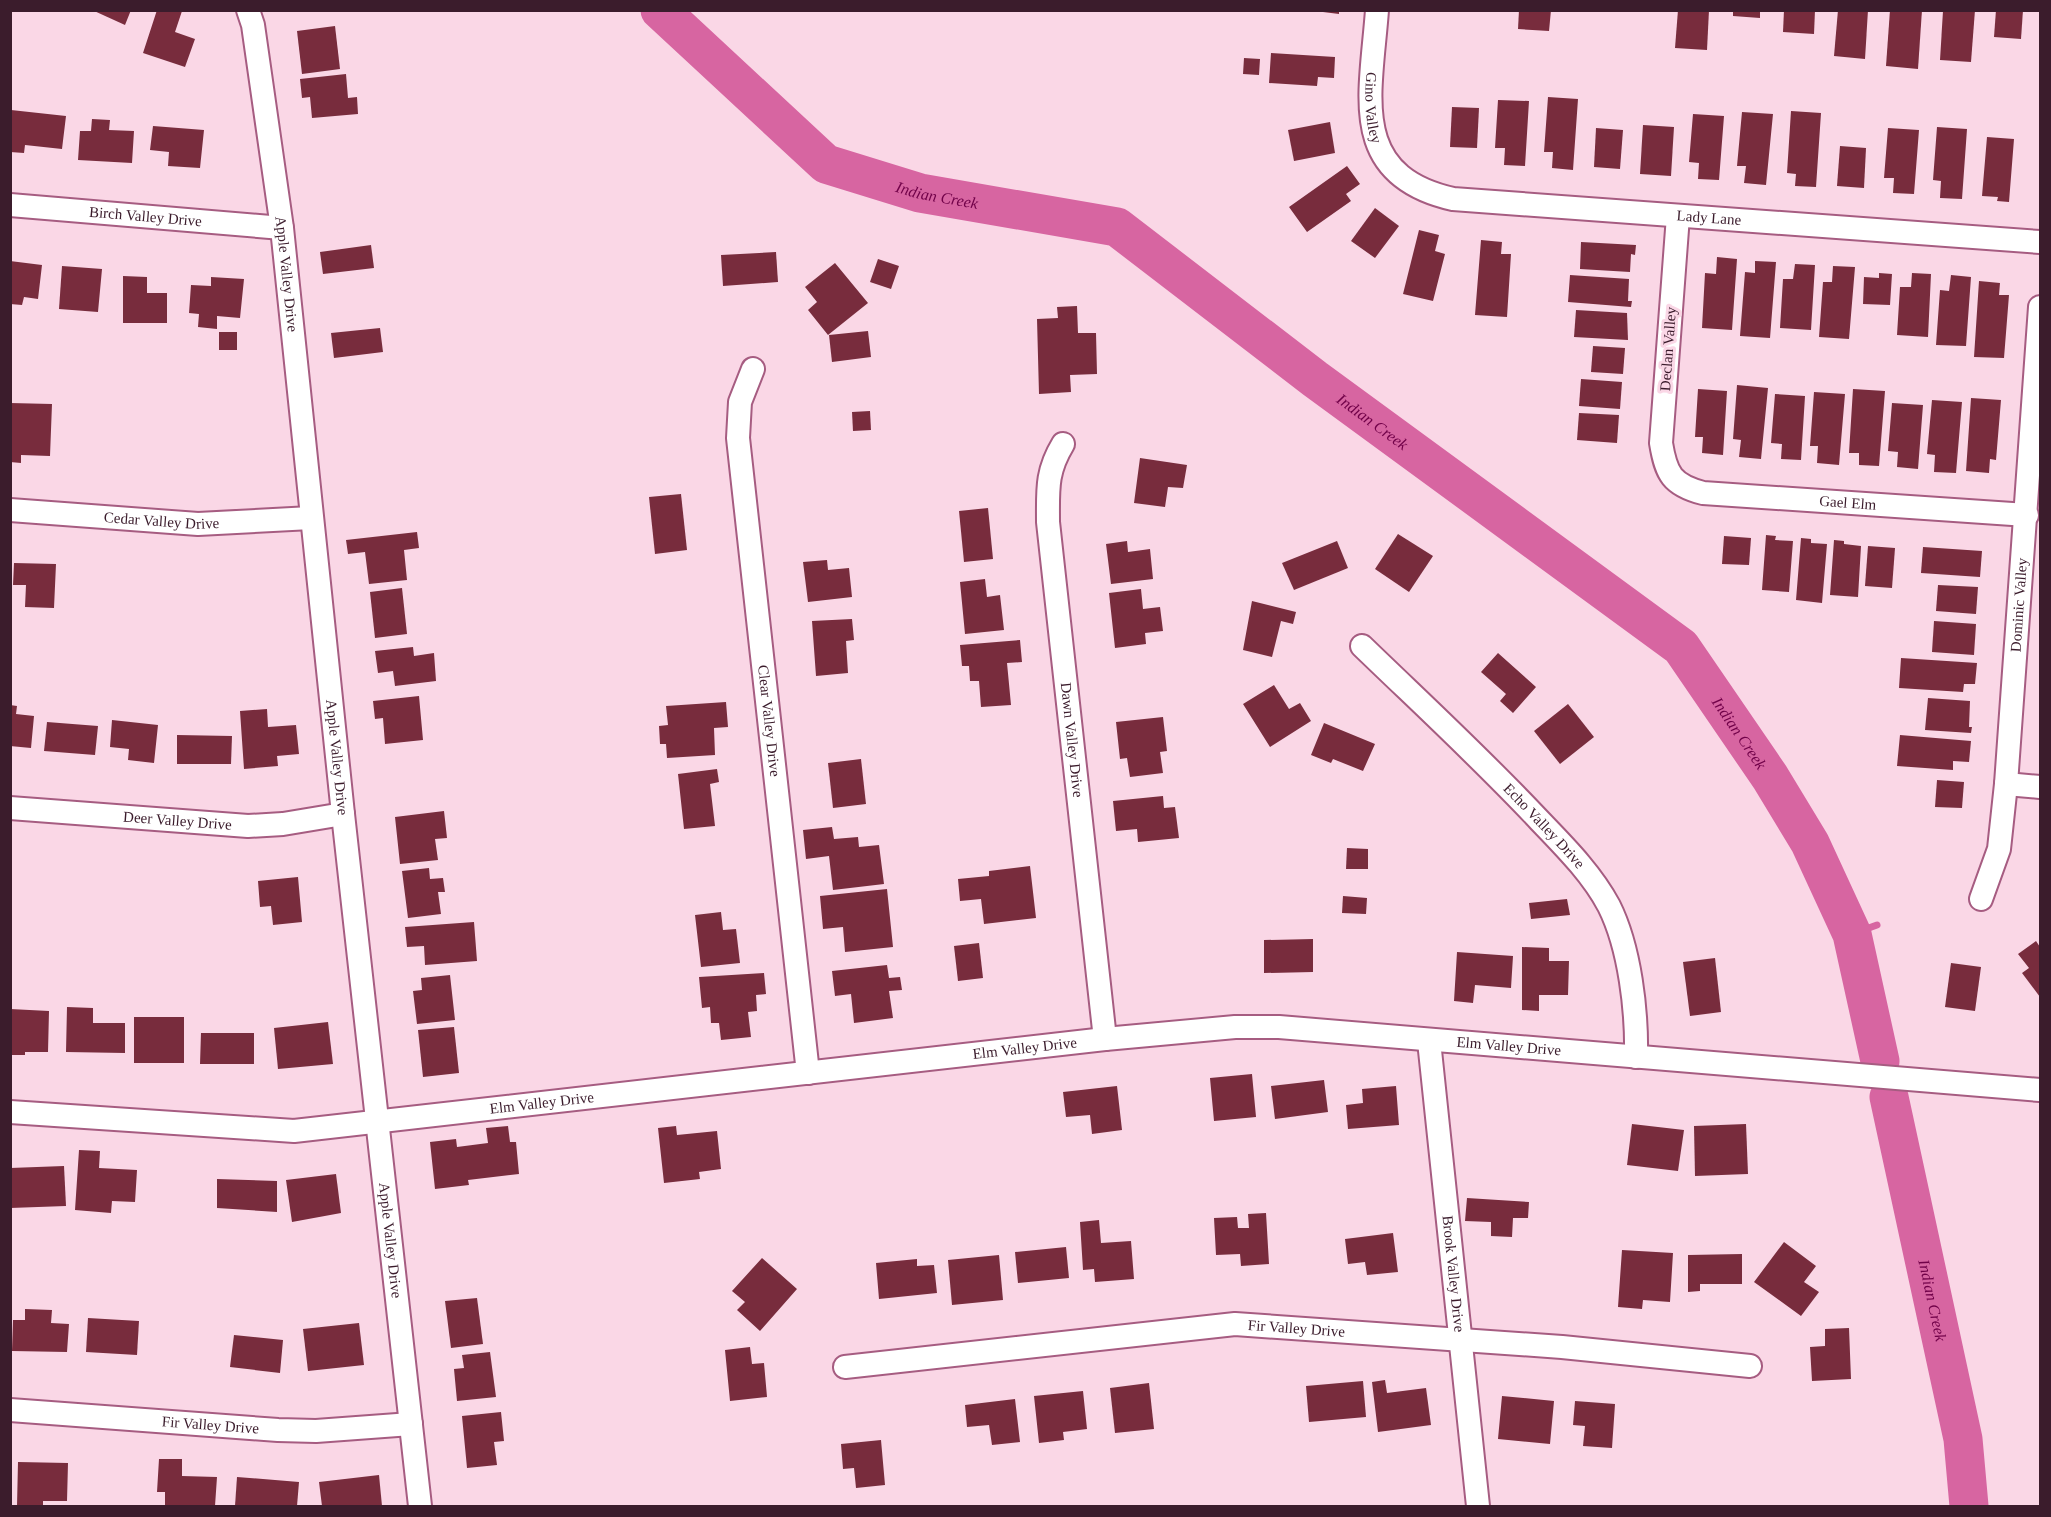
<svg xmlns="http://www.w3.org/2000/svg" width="2051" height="1517" font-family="'Times New Roman',serif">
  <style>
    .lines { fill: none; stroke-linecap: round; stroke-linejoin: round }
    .stream { stroke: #d765a1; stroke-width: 7 }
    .river { stroke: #d765a1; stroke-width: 39 }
    .building { fill: #782c3d }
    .minor-casing { stroke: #a65c81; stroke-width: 26 }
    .minor { stroke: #fff; stroke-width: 22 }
    .labels { text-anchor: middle; stroke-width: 6; stroke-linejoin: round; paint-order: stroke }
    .street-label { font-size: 15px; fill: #3b1c2c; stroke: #fad7e6 }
    .water-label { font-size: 16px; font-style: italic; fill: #710249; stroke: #fad7e6 }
  </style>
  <rect width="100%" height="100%" fill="#fad7e6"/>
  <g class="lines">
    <!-- stream -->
    <path class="stream" d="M1852,934L1877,925"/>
    <!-- river -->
    <g class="river">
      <path id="s1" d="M660,10L826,164L920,193L1117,227L1315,379L1681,647L1770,777L1810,843L1852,934L1880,1061"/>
      <path id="s2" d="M1889,1097L1963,1439L1969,1506"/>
    </g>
  </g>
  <!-- building -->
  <g class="building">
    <path d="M92,10H131L125,25Z"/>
    <path d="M157,10L182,11L175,32L195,39L185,67L143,53Z"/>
    <path d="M1307,10H1339V14Z"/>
    <path d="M1519,10H1551L1549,31L1518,29Z"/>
    <path d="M1678,10H1709L1707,50L1675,48Z"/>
    <path d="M1733,10H1760V18L1733,16Z"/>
    <path d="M1784,10H1815L1814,34L1783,32Z"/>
    <path d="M1838,10H1868L1865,59L1834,56Z"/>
    <path d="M1890,10H1922L1918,69L1886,66Z"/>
    <path d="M1975,10L1971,62L1940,60L1943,11Z"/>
    <path d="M1996,10H2023L2021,39L1994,37Z"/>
    <path d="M335,26L340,69L302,74L297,31Z"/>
    <path d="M1271,53L1335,57L1334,78L1318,77L1317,86L1269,83Z"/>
    <path d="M1244,58L1260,59L1259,75L1243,74Z"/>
    <path d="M346,74L348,98L357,97L358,114L312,118L310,97L302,98L300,79Z"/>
    <path d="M1548,97L1578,99L1573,170L1552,168L1553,152H1544Z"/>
    <path d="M1498,100L1529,101L1525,166L1504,165L1505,148H1495Z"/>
    <path d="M1452,107L1479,108L1477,148L1450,147Z"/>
    <path d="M11,110L66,116L62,149L25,145L24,153L10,152Z"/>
    <path d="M1791,111L1821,113L1816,187L1795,186L1796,174L1787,173Z"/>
    <path d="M1742,112L1773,114L1766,185L1744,183L1746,166H1737Z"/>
    <path d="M1693,114L1724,116L1719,180L1698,179L1699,163L1689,162Z"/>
    <path d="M92,119L110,120L109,130L134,131L132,163L78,160L80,131H91Z"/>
    <path d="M1330,122L1335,153L1294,161L1288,130Z"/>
    <path d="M1643,125L1674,127L1671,176L1640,174Z"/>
    <path d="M153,126L204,130L200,168L168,166L169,152L150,150Z"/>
    <path d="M1937,127L1967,129L1962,199L1940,198L1941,181L1933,180Z"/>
    <path d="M1596,128L1623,130L1620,169L1594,167Z"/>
    <path d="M1888,128L1919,130L1914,194L1893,193L1894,178H1884Z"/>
    <path d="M1987,137L2014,139L2009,202L1997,201L1998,197L1982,196Z"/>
    <path d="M1840,146L1866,148L1864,188L1837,186Z"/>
    <path d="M1347,166L1360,184L1346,194L1351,201L1307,232L1289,207Z"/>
    <path d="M1375,208L1399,226L1375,258L1351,241Z"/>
    <path d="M1419,230L1439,235L1435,251L1445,254L1433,301L1403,294Z"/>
    <path d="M1481,240L1502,242L1501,254H1511L1507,317L1475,315Z"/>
    <path d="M1581,242L1636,245L1635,255L1631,254L1630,272L1580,269Z"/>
    <path d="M371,245L374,268L323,274L320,252Z"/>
    <path d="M776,252L778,282L723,286L721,255Z"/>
    <path d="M1717,257L1737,259L1732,330L1702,328L1705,273L1716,274Z"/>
    <path d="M878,259L899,266L891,289L870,282Z"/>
    <path d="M10,261L42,265L38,299L24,297L22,305L10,304Z"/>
    <path d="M1755,261L1776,262L1770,338L1740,336L1745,272L1755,273Z"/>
    <path d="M835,263L868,303L828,335L808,310L817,302L805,287Z"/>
    <path d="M1795,264L1815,265L1811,330L1780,328L1783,279H1793Z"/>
    <path d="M62,266L102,269L98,312L59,309Z"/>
    <path d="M1833,266L1855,267L1849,339L1819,337L1823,282H1832Z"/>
    <path d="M1879,273L1892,274L1890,305L1863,304L1864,277L1879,278Z"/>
    <path d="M1912,273L1931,274L1928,337L1897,335L1900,287H1911Z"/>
    <path d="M1570,275L1629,279L1628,301H1632L1631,307L1568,302Z"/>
    <path d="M1951,275L1971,277L1966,346L1936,345L1940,290L1949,291Z"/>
    <path d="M123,276L147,277V293H167V323H123Z"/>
    <path d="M211,277L244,279L240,318L217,316V329L198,327L199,314L189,313L191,285L211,286Z"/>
    <path d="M1979,281L2000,283L1999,295H2009L2004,358L1974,357Z"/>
    <path d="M1077,306L1078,333H1096L1097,374L1070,375L1071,392L1039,394L1037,319L1058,318L1057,307Z"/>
    <path d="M1576,310L1627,313L1628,340L1574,337Z"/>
    <path d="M380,328L383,352L334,358L331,333Z"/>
    <path d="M868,331L871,357L832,362L829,335Z"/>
    <rect x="219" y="332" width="18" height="18"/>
    <path d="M1593,346L1625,348L1623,374L1591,372Z"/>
    <path d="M1581,379L1622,382L1620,409L1579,406Z"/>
    <path d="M1737,385L1768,388L1761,459L1739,457L1741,440L1733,439Z"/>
    <path d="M1698,389L1727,391L1723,455L1702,453L1703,437H1695Z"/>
    <path d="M1853,389L1885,391L1879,466L1859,465V453H1849Z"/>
    <path d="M1814,392L1845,394L1839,465L1817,463L1818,446H1810Z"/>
    <path d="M1775,394L1805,396L1801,460L1781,459L1782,444L1771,443Z"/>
    <path d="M1971,398L2001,400L1996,460L1990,459L1989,473L1966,471Z"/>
    <path d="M1932,400L1962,402L1956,473L1934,472L1935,455L1927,454Z"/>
    <path d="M10,403L52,404L50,456L21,455V463L10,462Z"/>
    <path d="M1892,403L1923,405L1918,469L1897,467L1898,452L1888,451Z"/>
    <path d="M870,411L871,430L853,431L852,412Z"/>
    <path d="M1579,413L1619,415L1617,443L1577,440Z"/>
    <path d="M1140,458L1187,465L1183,488L1168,487L1165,507L1134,503Z"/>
    <path d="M681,494L687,550L655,554L649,497Z"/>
    <path d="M988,508L993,559L964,562L959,511Z"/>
    <path d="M417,532L419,548L404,550L407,580L369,584L365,552L348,554L346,540Z"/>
    <path d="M1398,534L1433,556L1409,592L1375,569Z"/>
    <path d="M1766,535L1776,536L1775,540L1793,541L1789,592L1762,590Z"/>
    <path d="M1724,536L1751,538L1749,565L1722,564Z"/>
    <path d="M1801,538L1811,539V543L1827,544L1822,603L1796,600Z"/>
    <path d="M1834,540L1844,541V544L1861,546L1858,597L1830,595Z"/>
    <path d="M1127,541L1128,552L1150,549L1153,579L1111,584L1106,544Z"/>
    <path d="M1337,541L1348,568L1294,590L1282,563Z"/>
    <path d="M1868,546L1895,548L1892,588L1865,586Z"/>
    <path d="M1923,547L1982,551L1980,577L1921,573Z"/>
    <path d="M827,560L828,570L849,568L852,597L808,602L803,562Z"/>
    <path d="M14,563L56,564L54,608L25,607L26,585H13Z"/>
    <path d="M985,579L987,597L1000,595L1004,630L965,634L960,582Z"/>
    <path d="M1938,585L1978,587L1976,614L1936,611Z"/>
    <path d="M402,588L407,634L375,638L370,592Z"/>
    <path d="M1141,589L1143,609L1160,607L1163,631L1145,633L1146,644L1115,648L1109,593Z"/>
    <path d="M1252,601L1296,612L1293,624L1281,621L1272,657L1243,650Z"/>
    <path d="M852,619L854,640L846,641L848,673L816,676L812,621Z"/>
    <path d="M1934,621L1976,624L1974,655L1932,652Z"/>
    <path d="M1020,640L1022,662L1007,663L1011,705L981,707L979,681H970L969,666H962L960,645Z"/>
    <path d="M413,647L414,656L434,653L436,681L395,686L393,671L378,673L375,651Z"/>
    <path d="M1498,653L1536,687L1513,713L1500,701L1506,694L1481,672Z"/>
    <path d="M1901,658L1977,663L1975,684H1964L1963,692L1899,688Z"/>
    <path d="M1274,685L1289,709L1300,703L1311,721L1270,747L1243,704Z"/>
    <path d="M419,696L423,740L385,744L383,718L375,719L373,701Z"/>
    <path d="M1928,698L1970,701L1969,727H1972L1971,733L1925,730Z"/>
    <path d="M726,702L728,727L714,728L715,755L667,758L666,744H660L659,726L668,725L666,706Z"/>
    <path d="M1568,704L1594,737L1560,764L1534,731Z"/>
    <path d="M10,705L17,706L16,714L34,716L31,748L10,746Z"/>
    <path d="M267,709L268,727L296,725L299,754L277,756L278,766L244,769L240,711Z"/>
    <path d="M1163,717L1167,751L1160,752L1163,773L1130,777L1127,758L1120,759L1116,722Z"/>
    <path d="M112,720L158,725L154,763L128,760L129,749L110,747Z"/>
    <path d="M47,722L98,726L95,755L44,751Z"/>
    <path d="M1324,723L1375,744L1363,771L1333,759L1331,763L1311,755Z"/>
    <path d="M177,735L232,736L231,764H177Z"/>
    <path d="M1900,735L1971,741L1969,762L1953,761V770L1897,766Z"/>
    <path d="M861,759L866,804L833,808L828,763Z"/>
    <path d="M717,769L719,782L710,784L715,826L684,829L678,774Z"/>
    <path d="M1937,780L1964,782L1962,808L1935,807Z"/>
    <path d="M1163,796L1164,808L1175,807L1179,838L1138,842L1137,829L1116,831L1113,801Z"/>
    <path d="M444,811L447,838L435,839L438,860L400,864L395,817Z"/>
    <path d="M832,827L834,839L858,837L859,847L879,845L884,884L833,890L829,856L806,859L803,830Z"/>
    <path d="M1347,848L1368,849V869H1346Z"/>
    <path d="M1030,866L1036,918L984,924L981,899L960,901L958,879L989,876V871Z"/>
    <path d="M429,868L430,879L443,878L445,892H438L441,914L408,918L402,871Z"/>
    <path d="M298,877L302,922L273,925L271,906L260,907L258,881Z"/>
    <path d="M887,889L893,947L845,952L843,927L823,929L820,896Z"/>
    <path d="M1343,896L1367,898L1366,914L1342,913Z"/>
    <path d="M1567,899L1570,915L1531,919L1529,903Z"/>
    <path d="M721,912L723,930L736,929L740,963L701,967L695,915Z"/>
    <path d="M474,922L477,961L425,965L424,946L407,947L405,927Z"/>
    <path d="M1313,939V972L1264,973V940Z"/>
    <path d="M2036,941L2040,947V997L2022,973L2029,968L2018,954Z"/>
    <path d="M979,943L983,978L958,981L954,946Z"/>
    <path d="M1522,947L1549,948V961H1569L1568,995H1539V1011L1522,1010Z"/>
    <path d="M1457,952L1513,956L1511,988L1475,985L1473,1003L1454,1001Z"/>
    <path d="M1715,958L1721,1012L1690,1016L1683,962Z"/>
    <path d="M1951,963L1981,967L1975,1011L1945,1007Z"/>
    <path d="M887,965L889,978L900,977L902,990L889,991L893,1018L854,1023L851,994L835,996L832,971Z"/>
    <path d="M764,973L766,994L756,995L757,1011L748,1012L751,1037L721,1040L719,1023H711L710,1007L702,1008L699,977Z"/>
    <path d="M450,975L455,1020L417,1024L413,991L422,990L421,978Z"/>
    <path d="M67,1007L93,1008V1023H125V1053L66,1052Z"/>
    <path d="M10,1009L49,1011L48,1052H25V1055H10Z"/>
    <rect x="134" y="1017" width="50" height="46"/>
    <path d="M328,1022L333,1064L278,1069L274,1028Z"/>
    <path d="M454,1027L459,1073L423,1077L418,1030Z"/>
    <path d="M201,1033H254V1064H200Z"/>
    <path d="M1252,1074L1256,1117L1214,1121L1210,1078Z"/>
    <path d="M1324,1080L1328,1112L1275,1119L1271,1086Z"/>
    <path d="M1117,1086L1122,1130L1092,1134L1090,1115L1066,1117L1063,1092Z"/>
    <path d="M1396,1086L1399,1125L1348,1129L1346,1105L1363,1103L1362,1089Z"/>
    <path d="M1632,1124L1684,1130L1678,1171L1627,1165Z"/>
    <path d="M1746,1124L1748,1174L1695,1176L1694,1126Z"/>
    <path d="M508,1126L510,1142H516L519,1174L468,1180L469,1185L435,1189L430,1142L456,1139L457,1147L488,1143L486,1128Z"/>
    <path d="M676,1126L677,1135L717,1131L721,1169L699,1172L700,1179L664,1183L658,1128Z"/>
    <path d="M79,1150L100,1151L99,1168L137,1170L135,1202L112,1201L111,1213L75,1210Z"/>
    <path d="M64,1166L66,1206L10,1208V1168Z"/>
    <path d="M336,1174L341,1213L292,1222L286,1180Z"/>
    <path d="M217,1179L277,1181V1212L217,1208Z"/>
    <path d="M1467,1198L1529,1202L1528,1218H1513L1512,1237L1491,1236V1222L1465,1221Z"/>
    <path d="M1266,1213L1269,1264L1241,1266L1240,1254L1216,1255L1214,1218L1237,1217L1238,1228H1249L1248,1214Z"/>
    <path d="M1099,1220L1101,1243L1131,1241L1134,1279L1095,1282L1094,1269L1083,1270L1080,1222Z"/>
    <path d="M1393,1233L1398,1272L1367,1275L1365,1262L1348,1264L1345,1239Z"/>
    <path d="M1784,1242L1816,1266L1804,1282L1819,1292L1801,1316L1754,1282Z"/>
    <path d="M1066,1247L1069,1278L1018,1283L1015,1252Z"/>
    <path d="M1622,1250L1673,1253L1670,1302L1643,1300L1642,1309L1618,1307Z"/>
    <path d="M1742,1254V1284H1700V1291L1688,1292V1255Z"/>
    <path d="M999,1255L1003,1300L952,1305L948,1260Z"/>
    <path d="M762,1258L797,1289L760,1331L737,1310L745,1302L732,1291Z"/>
    <path d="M917,1259V1266L934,1265L937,1293L879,1299L876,1263Z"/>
    <path d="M477,1298L483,1344L451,1348L445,1301Z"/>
    <path d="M25,1309L52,1310L51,1323L69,1324L67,1352L12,1351L13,1320H25Z"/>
    <path d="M88,1318L139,1321L137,1355L86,1352Z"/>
    <path d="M359,1323L364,1365L308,1371L303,1329Z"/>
    <path d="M1849,1328L1851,1379L1812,1381L1810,1347L1825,1346V1329Z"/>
    <path d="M234,1335L283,1340L280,1373L230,1367Z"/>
    <path d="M750,1347L752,1364L764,1363L767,1397L730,1401L725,1350Z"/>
    <path d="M490,1352L496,1397L457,1401L454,1369L464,1368L462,1355Z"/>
    <path d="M1385,1380L1387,1393L1426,1388L1431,1425L1378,1432L1372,1382Z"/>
    <path d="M1363,1381L1366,1417L1309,1422L1306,1386Z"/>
    <path d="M1149,1383L1154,1429L1115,1433L1110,1388Z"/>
    <path d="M1083,1391L1087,1429L1063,1432L1064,1440L1039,1443L1034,1396Z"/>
    <path d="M1502,1396L1554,1401L1550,1444L1498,1439Z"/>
    <path d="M1015,1399L1020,1442L992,1445L989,1425L967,1427L965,1405Z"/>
    <path d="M1575,1401L1615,1404L1612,1448L1583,1446L1585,1426L1573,1425Z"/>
    <path d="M501,1412L504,1441L494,1442L497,1465L467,1468L462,1416Z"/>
    <path d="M881,1440L885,1485L856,1488L854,1468L843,1469L841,1444Z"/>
    <path d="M159,1459H182V1476L217,1477L215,1506H165V1492H157Z"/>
    <path d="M18,1462L68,1463L67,1501H43V1506H17Z"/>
    <path d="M379,1475L382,1506H322L319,1482Z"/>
    <path d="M237,1477L299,1482L297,1506H235Z"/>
  </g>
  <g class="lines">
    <defs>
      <g id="minor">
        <path id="s3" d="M248,10L253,25L282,228L343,814L420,1506"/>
        <path id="s4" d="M1377,10C1371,94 1347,175 1453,199L2040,242"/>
        <path id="s5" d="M10,205L282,228"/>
        <path id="s6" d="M1678,216L1661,443C1666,474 1672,485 1703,493L2027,515"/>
        <path id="s7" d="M753,369L740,402L738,438L808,1073"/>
        <path id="s8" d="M1063,444C1046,472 1048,490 1048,522L1105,1039"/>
        <path id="s9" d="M10,510L198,524L311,518"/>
        <path id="s10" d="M1362,646C1422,704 1483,760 1540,821C1565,847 1592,874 1609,906C1630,948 1637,1011 1636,1057"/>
        <path d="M2006,784L2040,787"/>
        <path id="s11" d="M10,808L248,826L283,824L343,814"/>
        <path id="s12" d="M1981,899L1999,849L2006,784L2040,307"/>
        <path id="s13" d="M1429,1041L1478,1506"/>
        <path id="s14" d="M10,1112L294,1131L1105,1039L1235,1027H1279L2040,1090"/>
        <path id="s15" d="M845,1367L1235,1324L1562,1347L1750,1366"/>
        <path id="s16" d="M10,1410L278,1430L316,1431L411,1424"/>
      </g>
    </defs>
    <!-- minor casing -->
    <use href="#minor" class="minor-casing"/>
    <!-- minor -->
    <use href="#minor" class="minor"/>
  </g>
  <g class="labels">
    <!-- street labels -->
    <g class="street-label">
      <text dy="5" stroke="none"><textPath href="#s4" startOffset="98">Gino Valley</textPath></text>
      <text dy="5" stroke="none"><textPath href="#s5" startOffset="136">Birch Valley Drive</textPath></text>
      <text dy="5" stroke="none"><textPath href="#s4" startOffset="489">Lady Lane</textPath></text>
      <text dy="5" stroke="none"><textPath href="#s3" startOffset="267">Apple Valley Drive</textPath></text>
      <text transform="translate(1668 349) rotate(-86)" y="5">Declan Valley</text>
      <text dy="5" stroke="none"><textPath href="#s6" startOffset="444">Gael Elm</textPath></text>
      <text dy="5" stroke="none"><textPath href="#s9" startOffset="152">Cedar Valley Drive</textPath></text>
      <text dy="5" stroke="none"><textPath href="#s12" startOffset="298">Dominic Valley</textPath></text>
      <text dy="5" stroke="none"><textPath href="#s7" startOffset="356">Clear Valley Drive</textPath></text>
      <text dy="5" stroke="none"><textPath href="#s8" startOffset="300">Dawn Valley Drive</textPath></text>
      <text dy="5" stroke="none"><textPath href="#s3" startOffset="753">Apple Valley Drive</textPath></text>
      <text dy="5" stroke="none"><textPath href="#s11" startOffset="168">Deer Valley Drive</textPath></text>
      <text dy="5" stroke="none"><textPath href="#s10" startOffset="256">Echo Valley Drive</textPath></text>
      <text dy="5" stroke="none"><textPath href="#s14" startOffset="1506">Elm Valley Drive</textPath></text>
      <text dy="5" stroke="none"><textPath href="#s14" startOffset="1020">Elm Valley Drive</textPath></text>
      <text dy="5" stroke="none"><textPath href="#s14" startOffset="534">Elm Valley Drive</textPath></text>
      <text dy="5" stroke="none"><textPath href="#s3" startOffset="1239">Apple Valley Drive</textPath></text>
      <text dy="5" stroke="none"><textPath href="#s13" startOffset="234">Brook Valley Drive</textPath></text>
      <text dy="5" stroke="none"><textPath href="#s15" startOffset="454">Fir Valley Drive</textPath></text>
      <text dy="5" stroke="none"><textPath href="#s16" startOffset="201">Fir Valley Drive</textPath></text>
    </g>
    <!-- water labels -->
    <g class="water-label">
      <text dy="6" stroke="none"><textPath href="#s1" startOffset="342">Indian Creek</textPath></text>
      <text dy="6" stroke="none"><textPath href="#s1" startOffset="846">Indian Creek</textPath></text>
      <text dy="6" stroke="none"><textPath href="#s1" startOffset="1332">Indian Creek</textPath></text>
      <text dy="6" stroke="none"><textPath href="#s2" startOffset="208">Indian Creek</textPath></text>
    </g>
  </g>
  <!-- border -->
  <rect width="2051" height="1517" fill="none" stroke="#3b1c2c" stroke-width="24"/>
</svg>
